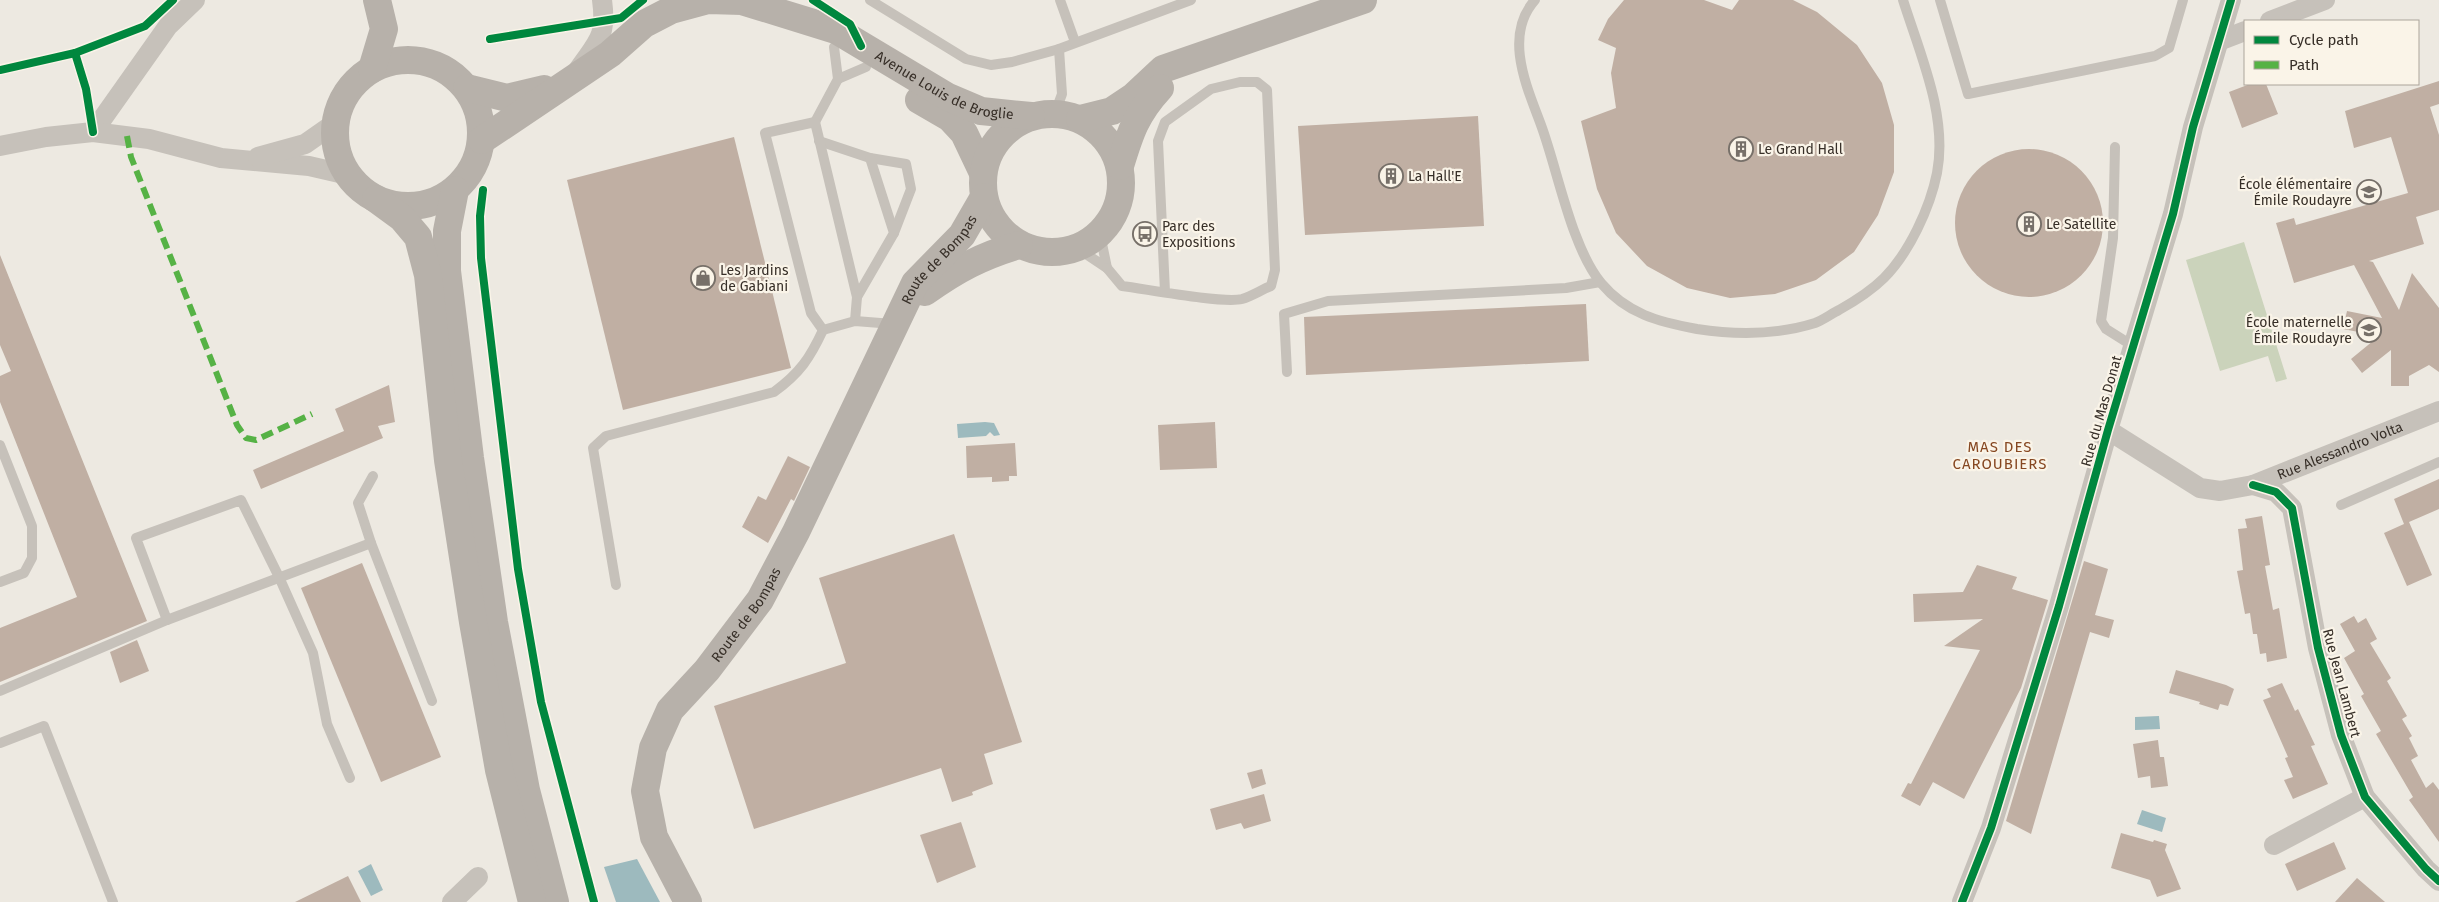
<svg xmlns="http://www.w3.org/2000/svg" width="2439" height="902" font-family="'Fira Sans',sans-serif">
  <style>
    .green { fill: #cbd3bb }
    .water { fill: #9dbabe }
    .building { fill: #c0afa3 }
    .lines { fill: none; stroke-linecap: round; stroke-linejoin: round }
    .service { stroke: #c6c1ba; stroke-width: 10 }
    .minor { stroke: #c6c1ba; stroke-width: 20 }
    .secondary { stroke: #b7b1aa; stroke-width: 28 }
    .quiet { stroke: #56b245; stroke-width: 6; stroke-dasharray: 12 6; stroke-linecap: butt }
    .cycleway-casing { stroke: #faf4e8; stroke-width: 11 }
    .cycleway { stroke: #00873e; stroke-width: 8 }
    .labels { text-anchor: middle; stroke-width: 4.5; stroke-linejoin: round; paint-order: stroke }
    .street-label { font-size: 14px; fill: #372f28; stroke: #faf4e8 }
    .poi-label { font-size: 14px; fill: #372f28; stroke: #faf4e8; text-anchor: start }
    .neighbourhood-label { font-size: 15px; letter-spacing: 1px; fill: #864721; stroke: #faf4e8 }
  </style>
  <rect width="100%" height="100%" fill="#ede9e1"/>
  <!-- green -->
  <path class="green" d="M2244,242L2287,379L2276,382L2268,356L2220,371L2186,260Z"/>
  <!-- water -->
  <g class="water">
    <path d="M985,422L994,423L1000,435L994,436L990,432L986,436L958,438L957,424Z"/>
    <path d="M2159,716L2160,729L2135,730V717Z"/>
    <path d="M2142,810L2166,818L2162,832L2137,824Z"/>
    <path d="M637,859L660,902H616L604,867Z"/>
    <path d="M371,864L383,890L371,896L358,871Z"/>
  </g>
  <!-- building -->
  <g class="building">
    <path d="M1624,0H1704L1732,10L1739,0H1793L1817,12L1857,45L1882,83L1894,125V172L1878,215L1854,252L1816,280L1775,294L1730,298L1687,288L1647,266L1616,233L1597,189L1581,121L1616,108L1611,73L1616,48L1598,40L1608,19Z"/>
    <path d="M2439,81V104L2430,107L2439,135V210L2416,217L2424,244L2369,261L2373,262L2399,310L2412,273L2439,308V372L2429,365L2409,376V386H2391V350L2362,373L2351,359L2379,336L2343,329L2347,311L2382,318L2354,265L2294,283L2276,223L2294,218L2296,225L2408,193L2391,137L2354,148L2345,111Z"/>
    <path d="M2250,84H2266L2278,114L2242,128L2229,92Z"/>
    <path d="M1478,116L1484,226L1305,235L1298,126Z"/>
    <path d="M734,137L791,368L623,410L567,180Z"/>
    <circle cx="2029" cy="223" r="74"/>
    <path d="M0,255L147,621L0,682V628L77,597L0,402V376L11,371L0,345Z"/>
    <path d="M1586,304L1589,361L1306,375L1304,317Z"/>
    <path d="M389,385L395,422L378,426L383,438L261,489L253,470L344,431L335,409Z"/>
    <path d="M1215,422L1217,468L1160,470L1158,425Z"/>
    <path d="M1015,443L1017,476H1009V481L992,482V477L967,478L966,446Z"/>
    <path d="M788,456L810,467L794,501L791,499L768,543L742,527L758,496L766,500Z"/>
    <path d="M2439,479V509L2409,522L2432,575L2407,586L2384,533L2404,524L2394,499Z"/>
    <path d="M2262,516L2270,565L2265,566L2273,610L2279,608L2287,658L2267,662L2266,653L2260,654L2257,634H2253L2250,613L2245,614L2237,571L2243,570L2238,529L2247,528L2245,519Z"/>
    <path d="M954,534L1022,742L984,754L993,784L972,792L973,795L952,802L941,768L754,829L714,706L846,663L819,578Z"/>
    <path d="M2084,561L2108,569L2095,615L2114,620L2109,638L2090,632L2031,834L2006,821Z"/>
    <path d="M362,563L441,757L381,782L301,588Z"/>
    <path d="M1977,565L2017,577L2012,589L2048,600L2021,688L1964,799L1933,782L1920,806L1901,796L1908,783L1911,784L1980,650L1944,646L1983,619L1914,622L1913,594L1963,592Z"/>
    <path d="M2354,616L2358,623L2366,618L2377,639L2370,643L2391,678L2387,681L2407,716L2402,719L2412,736L2409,738L2418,756L2411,760L2426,788L2433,782L2439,790V842L2409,800L2413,797L2376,734L2381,731L2361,696L2364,694L2344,658L2355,651L2340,624Z"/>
    <path d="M137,640L149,671L120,683L110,652Z"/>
    <path d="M2176,670L2226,685L2234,689L2228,706L2220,704L2218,710L2199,704L2200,702L2169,693Z"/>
    <path d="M2282,683L2295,711L2298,709L2315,745L2311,746L2328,784L2293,799L2284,780L2293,777L2285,758L2288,757L2263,700L2271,697L2267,689Z"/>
    <path d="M2158,740L2160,757H2164L2168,786L2151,788L2150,776L2138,778L2133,744Z"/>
    <path d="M1262,769L1266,784L1252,789L1247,773Z"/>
    <path d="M1264,794L1271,821L1244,829L1241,823L1216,830L1210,809Z"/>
    <path d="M961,822L976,867L937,883L920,835Z"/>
    <path d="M2121,833L2153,842L2154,840L2167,844L2165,850L2181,889L2157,897L2150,880L2111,868Z"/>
    <path d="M2334,842L2346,869L2297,891L2285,864Z"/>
    <path d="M348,876L361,902H295Z"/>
    <path d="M2357,878L2385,902H2335Z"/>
  </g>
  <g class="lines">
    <!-- service -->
    <g class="service">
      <path d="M870,0L966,59L991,65L1012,62L1059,49L1191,0"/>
      <path d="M1060,0L1075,42"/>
      <path d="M1535,0C1503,36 1527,87 1541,125C1558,171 1571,246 1601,283C1627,314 1659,322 1697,329C1736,335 1777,335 1815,323C1823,320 1831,314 1839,310C1855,301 1871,291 1884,278C1909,253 1930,208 1937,173C1948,116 1920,54 1903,0"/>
      <path d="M1940,0L1968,94L2155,56L2169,48L2183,0"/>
      <path d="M838,79L866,67"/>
      <path d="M1055,113L1062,94L1059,49"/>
      <path d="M815,122L838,79L834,47"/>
      <path d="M819,141L870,158L906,164L911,189L894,233"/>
      <path d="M2115,147L2113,238L2101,321L2106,329L2133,346"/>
      <path d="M1077,248L1107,268L1100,234"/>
      <path d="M1107,268L1122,286C1146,289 1223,304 1242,299C1252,296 1261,290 1271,286L1275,270L1267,90L1257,82H1240L1211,89L1165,122L1158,141L1165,292"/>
      <path d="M857,297L894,233L870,158"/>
      <path d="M823,330L811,313L765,133L815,122L857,297L855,321"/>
      <path d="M823,330L855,321L893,324"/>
      <path d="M1287,372L1284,314L1328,301L1566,288L1600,282"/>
      <path d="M0,445L32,526V558L24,573L0,582"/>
      <path d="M373,476L358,503L371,543L432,701"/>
      <path d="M2341,505L2439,462"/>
      <path d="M616,585L593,448L606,436L774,392C800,373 810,358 823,330"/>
      <path d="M167,620L136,538L241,500L279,577L313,653L327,724L350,778"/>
      <path d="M0,691L167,620L371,543"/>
      <path d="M0,743L44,726L113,902"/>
    </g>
    <!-- minor -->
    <g class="minor">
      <path d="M2270,21L2325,0"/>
      <path d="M2219,41L2245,31"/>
      <path d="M578,70C598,41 607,37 602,0"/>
      <path d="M93,132L168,26L195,0"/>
      <path d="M0,146L46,137L93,132L149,139L221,158L309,166L348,175"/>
      <path d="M258,157L305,144L335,123"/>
      <path id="s1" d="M2108,430L2200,488L2220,491L2253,485L2439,411"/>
      <path d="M2253,485L2276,492L2292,508L2318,648L2341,735L2365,797L2426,869L2439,881"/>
      <path d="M2274,845L2365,797"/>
      <path d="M452,902L478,877"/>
      <path d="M1962,902L1991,828L2059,606L2108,430L2173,214L2193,127L2231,0"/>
    </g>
    <!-- secondary -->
    <g class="secondary">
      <circle cx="408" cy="133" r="73"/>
      <path d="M372,69L384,29L377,0"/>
      <path d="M467,88L507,98L544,89"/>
      <path d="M919,100L950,118L964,133L983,173"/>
      <circle cx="1052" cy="183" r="69"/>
      <path d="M1080,119L1112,111L1133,97L1163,69L1363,0"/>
      <path id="s2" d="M482,140L610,54L644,24L671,10L708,0L742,1L836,30L948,97L981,111L1031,116"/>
      <path d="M1120,166C1130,133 1136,114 1160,88"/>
      <path d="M455,190L447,231V271L470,458L494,622L526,790L555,902"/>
      <path d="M376,199L402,218L418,237L428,275L448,460L473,622L499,770L532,902"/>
      <path d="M925,292C957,269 982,256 1019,245"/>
      <path id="s3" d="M688,902L654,837L645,791L653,748L670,710L707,670L760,600L796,532L915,283L962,235L984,197"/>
    </g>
    <!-- quiet -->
    <path class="quiet" d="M127,136L131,157L237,425L246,438L256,440L312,414"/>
    <defs>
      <g id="cycleway">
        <path d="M813,0L850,24L861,46"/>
        <path d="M490,39L621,18L643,0"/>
        <path d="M75,53L86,89L93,132"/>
        <path d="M0,70L75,53L145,26L173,0"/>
        <path d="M483,190L480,216L481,258L518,569L541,702L594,902"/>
        <path d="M2253,485L2276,492L2292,508L2318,648L2341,735L2365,797L2426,869L2439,881"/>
        <path d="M1962,902L1991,828L2059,606L2108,430L2173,214L2193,127L2231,0"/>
      </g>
    </defs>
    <!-- cycleway casing -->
    <use href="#cycleway" class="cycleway-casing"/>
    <!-- cycleway -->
    <use href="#cycleway" class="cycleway"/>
  </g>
  <!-- icons -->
  <defs>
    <symbol id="building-ring" viewBox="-11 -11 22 22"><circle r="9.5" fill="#faf4e8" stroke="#777069" stroke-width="1.5"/><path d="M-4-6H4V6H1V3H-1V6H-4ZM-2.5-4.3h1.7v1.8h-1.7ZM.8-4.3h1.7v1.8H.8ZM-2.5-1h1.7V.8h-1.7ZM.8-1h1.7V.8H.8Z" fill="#777069"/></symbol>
    <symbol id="school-ring" viewBox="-11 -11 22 22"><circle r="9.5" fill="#faf4e8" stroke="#777069" stroke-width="1.5"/><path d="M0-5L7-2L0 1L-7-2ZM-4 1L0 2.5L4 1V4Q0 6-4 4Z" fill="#777069"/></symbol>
    <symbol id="bus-ring" viewBox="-11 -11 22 22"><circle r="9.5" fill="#faf4e8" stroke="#777069" stroke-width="1.5"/><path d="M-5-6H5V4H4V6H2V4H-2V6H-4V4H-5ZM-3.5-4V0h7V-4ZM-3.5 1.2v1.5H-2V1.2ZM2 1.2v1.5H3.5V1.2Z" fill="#777069"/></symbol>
    <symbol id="shop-ring" viewBox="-11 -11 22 22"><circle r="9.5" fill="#faf4e8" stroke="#777069" stroke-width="1.5"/><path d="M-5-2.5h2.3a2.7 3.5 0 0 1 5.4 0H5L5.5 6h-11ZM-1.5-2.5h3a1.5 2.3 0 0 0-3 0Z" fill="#777069"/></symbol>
  </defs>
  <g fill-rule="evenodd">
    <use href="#building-ring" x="1727" y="135" width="28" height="28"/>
    <use href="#building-ring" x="1377" y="162" width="28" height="28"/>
    <use href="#school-ring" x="2355" y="178" width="28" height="28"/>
    <use href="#building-ring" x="2015" y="210" width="28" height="28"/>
    <use href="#bus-ring" x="1131" y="220" width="28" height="28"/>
    <use href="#shop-ring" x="689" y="264" width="28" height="28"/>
    <use href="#school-ring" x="2355" y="316" width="28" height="28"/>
  </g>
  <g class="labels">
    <!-- street labels -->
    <g class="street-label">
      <text dy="5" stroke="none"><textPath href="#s2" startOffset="524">Avenue Louis de Broglie</textPath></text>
      <text dy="5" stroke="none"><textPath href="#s3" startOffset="734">Route de Bompas</textPath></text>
      <text transform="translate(2101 411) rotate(-74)" y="5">Rue du Mas Donat</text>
      <text dy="5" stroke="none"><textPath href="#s1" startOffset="256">Rue Alessandro Volta</textPath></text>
      <text dy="5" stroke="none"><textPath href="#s3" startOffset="328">Route de Bompas</textPath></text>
      <text transform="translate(2342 683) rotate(75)" y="5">Rue Jean Lambert</text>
    </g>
    <!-- poi labels -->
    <g class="poi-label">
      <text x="1758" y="154">Le Grand Hall</text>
      <text x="1408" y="181">La Hall'E</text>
      <text x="2352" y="189" text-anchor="end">École élémentaire<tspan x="2352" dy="16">Émile Roudayre</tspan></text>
      <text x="2046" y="229">Le Satellite</text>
      <text x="1162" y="231">Parc des<tspan x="1162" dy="16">Expositions</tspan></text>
      <text x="720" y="275">Les Jardins<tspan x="720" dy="16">de Gabiani</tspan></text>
      <text x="2352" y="327" text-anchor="end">École maternelle<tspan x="2352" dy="16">Émile Roudayre</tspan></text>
    </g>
    <!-- neighbourhood labels -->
    <g class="neighbourhood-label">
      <text x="2000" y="452">MAS DES<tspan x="2000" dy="17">CAROUBIERS</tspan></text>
    </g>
  </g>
  <!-- legend -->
  <rect x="2244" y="20" width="175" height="65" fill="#faf4e8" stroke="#aca59b"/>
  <rect x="2254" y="36" width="25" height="8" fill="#00873e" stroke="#aca59b"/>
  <text x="2289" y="45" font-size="15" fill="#372f28">Cycle path</text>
  <rect x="2254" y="61" width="25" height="8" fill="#56b245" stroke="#aca59b"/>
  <text x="2289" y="70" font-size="15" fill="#372f28">Path</text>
</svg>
